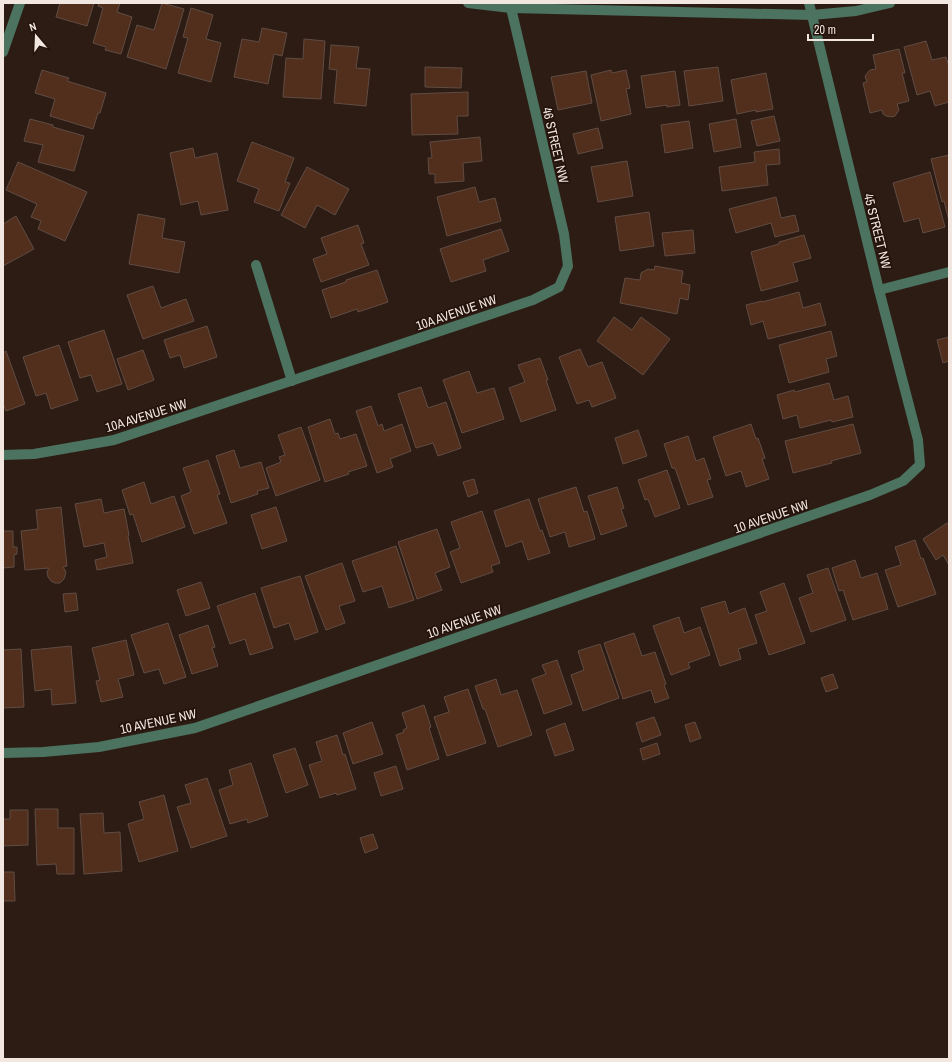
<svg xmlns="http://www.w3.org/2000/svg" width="952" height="1062" font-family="'Archivo Narrow',sans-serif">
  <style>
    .building { fill: #522e1d; stroke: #5f4c43 }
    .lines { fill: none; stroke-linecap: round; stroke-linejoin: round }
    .minor { stroke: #4b7360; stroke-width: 10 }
    .labels { text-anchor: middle; stroke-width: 3.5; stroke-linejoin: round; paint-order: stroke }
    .street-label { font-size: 13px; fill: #f2e6e1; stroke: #23130b }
  </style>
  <rect width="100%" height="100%" fill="#2d1c14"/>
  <!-- building -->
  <g class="building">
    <path d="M60,3H94L87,26L56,17Z"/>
    <path d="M99,3H120L117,12L132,17L121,54L105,50L106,47L93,43L103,8L98,6Z"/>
    <path d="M162,3L184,9L166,69L127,57L137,25L154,30Z"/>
    <path d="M191,8L213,15L206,39L221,43L211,82L178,73L188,38L183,37Z"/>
    <path d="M262,28L287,33L282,56L274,54L268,84L234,77L242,39L259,42Z"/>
    <path d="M304,39L325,41L321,99L283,97L286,58L303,59Z"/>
    <path d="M926,41L932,60L946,57L949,66V102L935,106L930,91L917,95L904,47Z"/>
    <path d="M331,45L359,47L356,68L370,69L366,106L334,103L337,70L329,69Z"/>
    <path d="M899,49L905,73H902L909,101L897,104L899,110L895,116L892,117L886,116L883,114L882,110L870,113L863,83L867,82L865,76L870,70L876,69L873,55Z"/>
    <path d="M425,67L462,68L461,88L425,87Z"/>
    <path d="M718,67L723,101L689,106L684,71Z"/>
    <path d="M42,70L69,78L67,81L106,93L100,113H98L93,129L50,116L55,99L35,93Z"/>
    <path d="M611,70L612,73L626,70L630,88L626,89L631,114L601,121L591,75Z"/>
    <path d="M586,71L592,103L558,110L551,77Z"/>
    <path d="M675,71L680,105L667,107V105L646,108L641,76Z"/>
    <path d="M766,73L773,109L756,112V110L737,114L731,80Z"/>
    <path d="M468,92V116H457L458,134L412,135L411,94Z"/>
    <path d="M774,116L780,141L757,146L751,121Z"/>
    <path d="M30,119L53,125V127L84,136L74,171L38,162L43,145L24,141Z"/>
    <path d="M736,119L741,147L714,152L709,124Z"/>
    <path d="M689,121L693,148L665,153L661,125Z"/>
    <path d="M598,128L603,148L578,154L573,134Z"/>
    <path d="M480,137L482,161L463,163L464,181L435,183V174H429L428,158H432L430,142Z"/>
    <path d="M252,142L294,158L285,182L290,183L279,211L254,202L259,189L237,181Z"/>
    <path d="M193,148L195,158L217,153L228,210L201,215L198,201L181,205L170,153Z"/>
    <path d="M779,149L780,164L766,165L768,185L722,191L719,167L755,162L754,152Z"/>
    <path d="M949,155V221L944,201L942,202L931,159Z"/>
    <path d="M627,161L633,196L598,202L591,167Z"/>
    <path d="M18,162L87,192L65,241L38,229L41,221L31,217L37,204L6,190Z"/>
    <path d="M307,167L349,189L335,215L317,205L305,228L281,215Z"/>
    <path d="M930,172L945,227L923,233L919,218L904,222L893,183Z"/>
    <path d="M475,187L479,202L495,198L501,221L447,236L437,197Z"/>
    <path d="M776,197L781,218L795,215L799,231L775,237L771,223L736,233L729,209Z"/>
    <path d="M649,212L654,246L620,251L615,217Z"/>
    <path d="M138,214L165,219L162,238L185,242L179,273L129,264Z"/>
    <path d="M16,216L34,249L3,266V224Z"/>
    <path d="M358,225L364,243L361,244L369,265L321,282L313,259L327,254L321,238Z"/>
    <path d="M501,229L509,251L483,260L486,271L451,282L440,249Z"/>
    <path d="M693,230L695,253L665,256L662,233Z"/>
    <path d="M804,235L811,258L793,263L798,281L761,291L751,252L779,244V242Z"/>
    <path d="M655,266L683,271L681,283L690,285L688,300L680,298L677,314L620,303L625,278L640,280L641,273L648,269L654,270Z"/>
    <path d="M377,270L388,302L358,312L357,309L331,318L322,290L346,282V280Z"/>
    <path d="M153,286L161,308L186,299L194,321L143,339L127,295Z"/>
    <path d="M799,292L803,308L820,303L826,325L768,339L763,321L751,325L746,305L762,301V302Z"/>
    <path d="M614,317L632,330L641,317L670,339L643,375L597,341Z"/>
    <path d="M207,326L217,357L184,368L180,355L170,358L164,340Z"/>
    <path d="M104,330L122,384L97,392L91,375L80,378L68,342Z"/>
    <path d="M831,331L837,356L826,359L829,372L789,383L779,345Z"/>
    <path d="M949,337V361L943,363L937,340Z"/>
    <path d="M59,345L78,400L51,409L46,393L36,396L23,357Z"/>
    <path d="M580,349L588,367L602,362L616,398L592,407L589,400L577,404L559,357Z"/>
    <path d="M143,350L154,380L128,390L117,359Z"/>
    <path d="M6,351L25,404L6,411L3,404V353Z"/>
    <path d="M540,358L548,380H546L556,410L521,422L509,388L525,382L518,365Z"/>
    <path d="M469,371L477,393L494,388L504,419L462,433L443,380Z"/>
    <path d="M829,383L834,400L848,396L853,417L832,422L831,420L800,428L797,415L783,419L777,395L794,390L795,392Z"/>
    <path d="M421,387L428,408L446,402L461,448L438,456L433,443L416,448L398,394Z"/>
    <path d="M371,406L378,426L382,424L384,431L402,424L411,451L390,459L393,467L377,473L356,411Z"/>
    <path d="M330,419L335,434L338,433L340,439L356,434L367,466L348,472L349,474L325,482L308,427Z"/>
    <path d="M751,424L756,439L758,438L765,458L762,459L769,479L746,487L741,471L726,476L713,437Z"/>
    <path d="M853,424L861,453L831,461L832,463L793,473L785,441Z"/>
    <path d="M301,427L320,480L276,496L266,468L281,462L279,457L285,455L278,435Z"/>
    <path d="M638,430L647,456L623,464L615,438Z"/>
    <path d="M688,436L696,461L704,458L711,479L707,480L713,497L688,505L675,468H672L664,444Z"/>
    <path d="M234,450L240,468L261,462L269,488L257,491L258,494L231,503L216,456Z"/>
    <path d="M208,460L220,494L217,495L227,523L194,534L181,496L191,492L183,468Z"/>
    <path d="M667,470L680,508L655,517L648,499L645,500L638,480Z"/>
    <path d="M474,479L478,493L468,497L463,482Z"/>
    <path d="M144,482L151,504L174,496L185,527L142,542L133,514L130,515L122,490Z"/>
    <path d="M576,487L584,512L587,511L595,539L569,547L565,532L550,537L538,499Z"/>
    <path d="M617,487L624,508L621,509L627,526L601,535L588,496Z"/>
    <path d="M101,499L104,513L124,509L129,535L128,536L133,563L97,570L95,560L107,557L104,543L84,547L75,504Z"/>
    <path d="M529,499L540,531L542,530L550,553L528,560L522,541L506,547L494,511Z"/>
    <path d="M61,507L67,566L63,567L66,572L64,579L60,583H55L51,581L48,577L47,572L49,568L25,570L21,531L38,529L36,510Z"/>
    <path d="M276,507L287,541L262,549L251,515Z"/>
    <path d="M482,511L500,563L491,566L493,572L461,583L450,552L460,548L451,522Z"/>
    <path d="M947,523L949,526V565L943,555L936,560L923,539Z"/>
    <path d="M437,529L450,567L435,573L442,590L417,599L398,542Z"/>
    <path d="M3,531H13V547H17V554L14,555V567L3,568Z"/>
    <path d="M915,540L921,559L923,558L936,594L898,607L885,570L901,565L895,547Z"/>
    <path d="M396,546L414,600L389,608L382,586L363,592L352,561Z"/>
    <path d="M855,560L861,578L877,573L888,609L853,620L843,590L839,591L832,568Z"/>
    <path d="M342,563L355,601L339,606L345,623L326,630L305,576Z"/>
    <path d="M828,568L846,620L811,632L799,598L813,593L807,575Z"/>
    <path d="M300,576L318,632L295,640L289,623L274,628L261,588Z"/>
    <path d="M201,582L210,608L186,616L177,590Z"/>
    <path d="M784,583L805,643L769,655L755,615L767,611L760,592Z"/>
    <path d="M76,593L78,610L65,612L63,594Z"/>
    <path d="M255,593L273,648L250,655L245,639L230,644L217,606Z"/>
    <path d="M725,601L729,614L745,608L757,643L738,649L741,659L720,666L701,608Z"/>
    <path d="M679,617L684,633L700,627L710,655L688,663L690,668L671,675L653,626Z"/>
    <path d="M168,623L186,677L164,684L159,669L144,673L131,635Z"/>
    <path d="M208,625L215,647L212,648L218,666L192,674L179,635Z"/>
    <path d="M634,633L642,656L655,652L666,684L664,685L669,698L655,703L651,690L623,699L604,643Z"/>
    <path d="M126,640L134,675L118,679L123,697L101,702L96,681L100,680L92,648Z"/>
    <path d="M600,644L619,698L583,711L571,675L584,670L578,651Z"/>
    <path d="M71,646L76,703L52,705L51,689L35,691L31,650Z"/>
    <path d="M21,649L24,707L3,708V650Z"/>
    <path d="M557,660L572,704L544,714L532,679L546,674L542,665Z"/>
    <path d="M833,674L838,688L826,692L821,678Z"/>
    <path d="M496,679L501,695L517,690L532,735L498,747L485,709H483L475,686Z"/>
    <path d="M468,689L486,743L447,756L434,717L449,712L444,697Z"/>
    <path d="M424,705L431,727L429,728L439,759L407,770L396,735L404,732L403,730L407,728L402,713Z"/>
    <path d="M654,717L661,735L642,742L636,723Z"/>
    <path d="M372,722L383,754L353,764L343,733Z"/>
    <path d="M695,722L701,738L690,742L685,725Z"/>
    <path d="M565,723L574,750L555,756L546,730Z"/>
    <path d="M337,735L343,755L345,754L356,789L337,795L336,793L320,798L309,765L322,761L316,742Z"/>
    <path d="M657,743L660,754L643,760L640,749Z"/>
    <path d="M295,748L308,785L286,793L273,755Z"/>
    <path d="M251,763L268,816L248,823L247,819L230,824L219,790L233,785L229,770Z"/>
    <path d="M396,766L403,789L381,796L374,773Z"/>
    <path d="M207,778L227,836L191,848L177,807L191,803L185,785Z"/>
    <path d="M164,795L178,851L139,862L128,824L144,819L139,802Z"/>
    <path d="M35,809H58V828H74V874H57L56,864L37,865Z"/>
    <path d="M10,810H28V845L3,846V819H10Z"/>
    <path d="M103,813L104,833L120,832L122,871L84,874L80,814Z"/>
    <path d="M373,834L378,848L365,853L360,838Z"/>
    <path d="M3,872H14L15,901H3Z"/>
  </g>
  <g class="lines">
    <!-- minor -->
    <g class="minor">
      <path d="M468,3L511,8L812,15L856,11L890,3"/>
      <path d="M3,52L20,3"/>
      <path d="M256,265L292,381"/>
      <path d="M879,290L949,272"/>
      <path d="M3,455L34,454L114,440L533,300L559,287L568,266L564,234L511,8"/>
      <path d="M3,753L43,752L99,747L195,728L870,495L903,481L920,465L918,440L879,290L809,3"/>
    </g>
  </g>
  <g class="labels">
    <!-- street labels -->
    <g class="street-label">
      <text transform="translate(556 145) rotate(77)" y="5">46 STREET NW</text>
      <text transform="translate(878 231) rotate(76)" y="5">45 STREET NW</text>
      <text transform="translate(456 312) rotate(-19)" y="5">10A AVENUE NW</text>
      <text transform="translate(146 415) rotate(-17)" y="5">10A AVENUE NW</text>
      <text transform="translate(771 516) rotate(-19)" y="5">10 AVENUE NW</text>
      <text transform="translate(464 621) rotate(-19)" y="5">10 AVENUE NW</text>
      <text transform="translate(158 721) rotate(-12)" y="5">10 AVENUE NW</text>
    </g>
  </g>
  <!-- border -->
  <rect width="952" height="1062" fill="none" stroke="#f2e6e1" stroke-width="8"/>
  <!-- north arrow -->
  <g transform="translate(36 36) rotate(341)" stroke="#23130b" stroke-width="3" paint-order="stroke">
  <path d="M0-3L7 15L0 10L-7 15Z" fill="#f2e6e1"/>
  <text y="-6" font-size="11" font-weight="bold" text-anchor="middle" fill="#f2e6e1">N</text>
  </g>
  <!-- scale -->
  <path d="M808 34v6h65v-6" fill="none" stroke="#f2e6e1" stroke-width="2"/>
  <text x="814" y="34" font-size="12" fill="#f2e6e1" stroke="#23130b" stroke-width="3" paint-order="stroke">20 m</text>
</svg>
